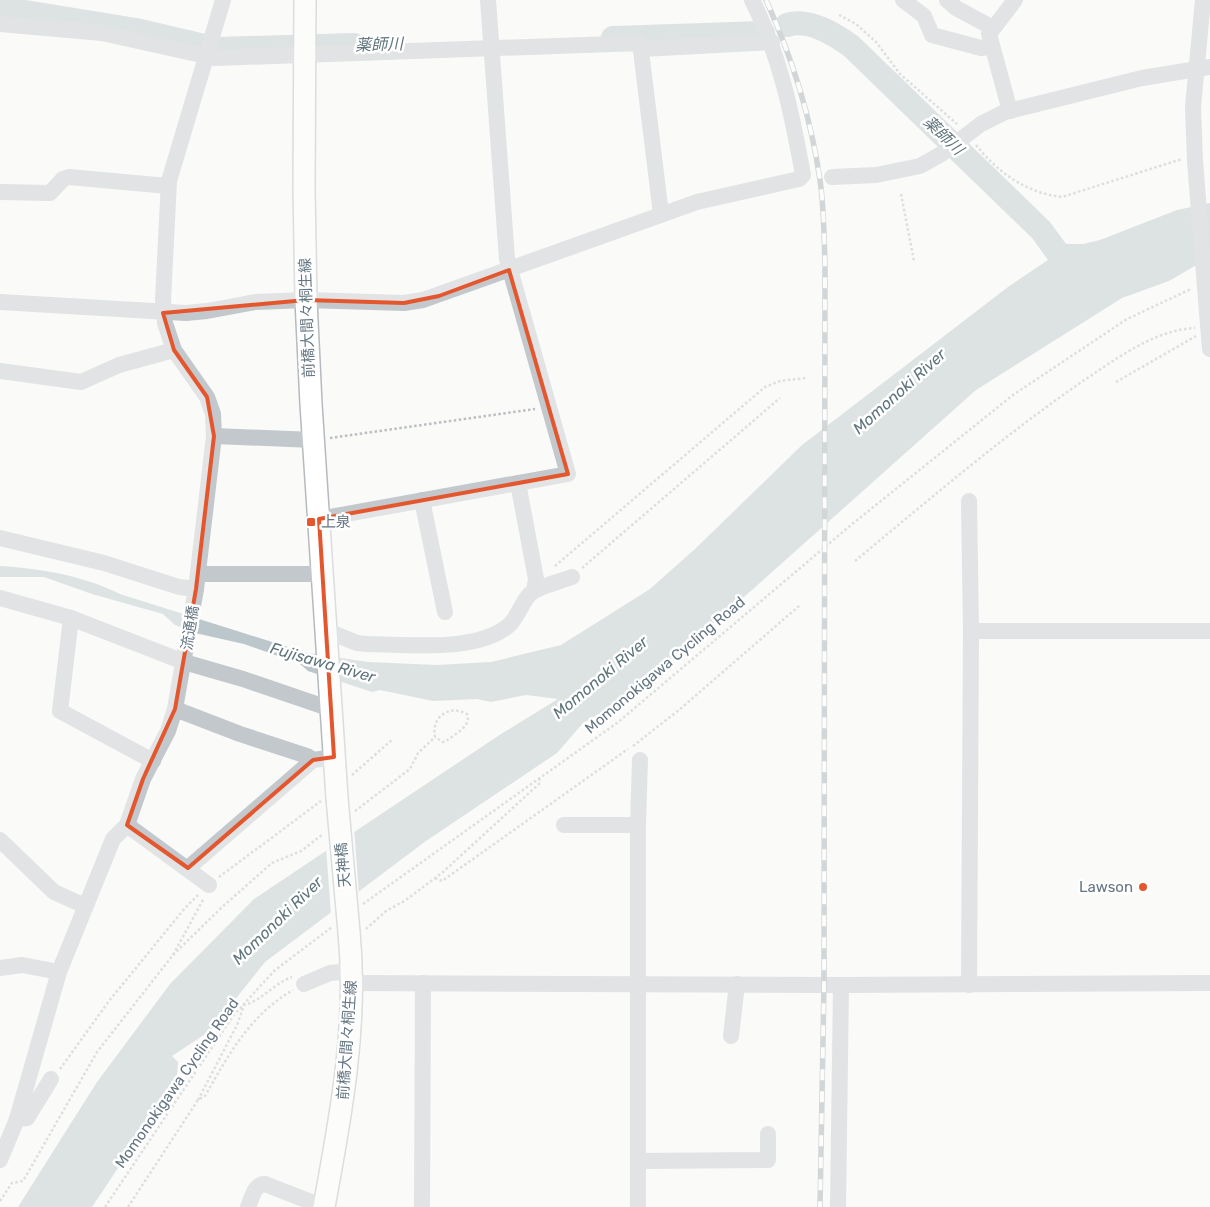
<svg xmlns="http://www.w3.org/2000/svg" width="1210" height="1207" font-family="Rubik,'Noto Sans JP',sans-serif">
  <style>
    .water { fill: #bbc7cb }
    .pier { fill: #fafaf8 }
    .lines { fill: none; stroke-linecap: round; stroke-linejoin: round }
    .river { stroke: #bbc7cb; stroke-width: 24 }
    .major-casing { stroke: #b5babe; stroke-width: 24 }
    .path { stroke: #bbbfc2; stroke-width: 2.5; stroke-dasharray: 2.5 2.5; stroke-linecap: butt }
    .minor { stroke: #c3c8cc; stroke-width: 16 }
    .major { stroke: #fff; stroke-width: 21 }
    .rail-casing { stroke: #a2aab0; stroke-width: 5.5 }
    .rail { stroke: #fff; stroke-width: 4; stroke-dasharray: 11; stroke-linecap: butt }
    .major-bridge-casing { stroke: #b5babe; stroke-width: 24; stroke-linecap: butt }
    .minor-bridge { stroke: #c3c8cc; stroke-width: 16 }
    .major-bridge { stroke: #fff; stroke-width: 21 }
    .marked { fill: none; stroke: #e4572e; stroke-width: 4; stroke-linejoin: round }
    .poi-dot { fill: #e4572e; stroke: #fff; stroke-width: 2 }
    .labels { text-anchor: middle; stroke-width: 5; stroke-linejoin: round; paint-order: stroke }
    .street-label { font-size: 15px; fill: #657683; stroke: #fff }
    .poi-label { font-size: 15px; fill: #657683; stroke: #fff; text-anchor: start }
    .water-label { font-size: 16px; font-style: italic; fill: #60757c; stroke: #fff }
  </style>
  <rect width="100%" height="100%" fill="#fafaf8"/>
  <!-- water -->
  <path class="water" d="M1210,203V257L1169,281L1122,298L976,390L752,590L621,702L583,723L557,753L426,841L265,962L210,1031L172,1056L178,1062L177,1076L170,1090L92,1207H18L97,1082L170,984L254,899L498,736L558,699L526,695L491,702L477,699L433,701L380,690L372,692L308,671L300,664L244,644L195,633L175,625L163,614L92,594L44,577H0V566C43,569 81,575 120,594L307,653L368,662L436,665L491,662L561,645L650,589L695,549L802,445L1008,287L1051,258L1050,240L1056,239L1067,244H1083L1100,240L1177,210Z"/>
  <!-- pier -->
  <path class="pier" d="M354,828L359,894L331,915L326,847Z"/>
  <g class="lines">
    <!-- river -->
    <g class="river">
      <path d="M0,8L136,30L217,49L354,45"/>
      <path d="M787,25C809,18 834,34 851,46L1041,230L1068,267"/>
      <path d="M613,38L763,33"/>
    </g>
    <defs>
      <g id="major">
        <path d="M305,0L304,189L306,300L311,404L337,798"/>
        <path d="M324,1207C341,1115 358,1025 349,932"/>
      </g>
    </defs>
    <!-- major casing -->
    <use href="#major" class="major-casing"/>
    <!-- path -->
    <g class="path">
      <path d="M839,15L856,24L876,42L900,74L957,124"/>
      <path d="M976,145C998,173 1027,193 1062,197L1182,159"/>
      <path d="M901,194L914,261"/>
      <path d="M1116,382L1196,336"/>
      <path d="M330,438L535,409"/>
      <path d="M855,561C930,499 1003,436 1083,381C1116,359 1154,330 1195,328"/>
      <path d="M555,566L765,387L780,381L806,378"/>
      <path d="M582,568L780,398"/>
      <path d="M633,746L679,710L799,606"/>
      <path d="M352,775L393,739"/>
      <path d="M355,811L410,769L418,753L435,737C431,717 449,704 467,714C472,726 455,734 446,741L443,742L435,737"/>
      <path d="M219,877L321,801"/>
      <path d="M435,878L442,881L628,749"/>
      <path d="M363,904L617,723L851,525L1013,395L1127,319L1191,289"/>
      <path d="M366,929L386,911L406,900L443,872L540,783L539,778"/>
      <path d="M173,955L221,908L272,863L301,851L322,835"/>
      <path d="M60,1069L109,1001L185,908L198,895"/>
      <path d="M198,1100L237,1025L244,1005C262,1001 274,983 292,977"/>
      <path d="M0,1201L12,1183L23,1181L97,1052L173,955L204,898"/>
      <path d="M105,1207L233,1016L274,971L332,927"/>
      <path d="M128,1207L198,1100L205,1096C229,1054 250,1015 293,990"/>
    </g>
    <!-- minor -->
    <g class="minor">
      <path d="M903,0L924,16L932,35L981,48L991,47"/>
      <path d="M947,0L956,8L993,28"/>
      <path d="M0,24L102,33L215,58L640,43L661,214"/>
      <path d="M642,49L772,42"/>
      <path d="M1010,111L989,34L1015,0"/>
      <path d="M1195,161L1193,107L1203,0"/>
      <path d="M832,177L876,175L920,166L943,153L981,124L1005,112L1142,78L1210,67"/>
      <path d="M0,192L50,193L63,179L69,177L168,186"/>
      <path d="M0,302L186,313L207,311L255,302L306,300L404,303L423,300L697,202L799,179L803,175C792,114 780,55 752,0"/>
      <path d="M1207,312L1210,349"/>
      <path d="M0,371L81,382L119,365L174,350"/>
      <path d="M214,436L313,440"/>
      <path d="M518,483L536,579L534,591"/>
      <path d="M422,500L445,612"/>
      <path d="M969,501L971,631L969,985"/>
      <path d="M319,519L568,474L507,259L488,0"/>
      <path d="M0,538L104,563L179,587L196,589"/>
      <path d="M198,574H322"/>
      <path d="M0,598L71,618L184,662L243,679L331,709"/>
      <path d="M71,618L60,711L153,761"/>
      <path d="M325,630L357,643L367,644C408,644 475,653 508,626C518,618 521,603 530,594C537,587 561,581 572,577"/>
      <path d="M971,631H1210"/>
      <path d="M175,709L240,734L307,756L313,760"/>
      <path d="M127,825L209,885"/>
      <path d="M564,825H638"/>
      <path d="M0,840L54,892L85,906"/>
      <path d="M188,868L313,760L334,757"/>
      <path d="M0,968L22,965L59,972"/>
      <path d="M352,983L841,985L1210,983"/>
      <path d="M304,984L330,973L352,971"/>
      <path d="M731,1036L737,984"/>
      <path d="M17,1119L27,1118L51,1079"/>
      <path d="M0,1160L17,1119L59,972L113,839L127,825L143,779L168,731L175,709L196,589L214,436L213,414L207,397L174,350L165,323L163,300L169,181L223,0"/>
      <path d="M639,1161L768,1160V1134"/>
      <path d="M248,1207C252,1198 254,1184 265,1184L324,1207"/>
      <path d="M422,1207L423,983"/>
      <path d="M638,1207V825L640,760"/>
      <path d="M838,1207L841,985"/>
    </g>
    <!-- major -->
    <use href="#major" class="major"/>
    <defs>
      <path id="rail" d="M766,0C792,57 811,118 820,180C824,207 824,236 825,264L824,985L820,1207"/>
    </defs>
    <!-- rail casing -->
    <use href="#rail" class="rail-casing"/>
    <!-- rail -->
    <use href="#rail" class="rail"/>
    <defs>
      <path id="major-bridge" d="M337,798L349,932"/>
    </defs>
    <!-- major-bridge casing -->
    <use href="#major-bridge" class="major-bridge-casing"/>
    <!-- minor-bridge -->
    <path class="minor-bridge" d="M1195,161L1207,312"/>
    <!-- major-bridge -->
    <use href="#major-bridge" class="major-bridge"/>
  </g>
  <!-- marked area -->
  <path d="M0 0H1210V1207H0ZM509,270L568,474L319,519L334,757L313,760L188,868L127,825L143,779L175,709L196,589L214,436L207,397L174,350L163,313L306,300L404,303L439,296Z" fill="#fafaf8" fill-opacity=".55" fill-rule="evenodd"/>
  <path class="marked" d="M509,270L568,474L319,519L334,757L313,760L188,868L127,825L143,779L175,709L196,589L214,436L207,397L174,350L163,313L306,300L404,303L439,296Z"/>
  <!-- markers -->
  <g class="poi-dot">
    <rect x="306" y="517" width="10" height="10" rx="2.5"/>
    <circle cx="1143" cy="887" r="5"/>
  </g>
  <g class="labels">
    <!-- street labels -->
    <g class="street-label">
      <text transform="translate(307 318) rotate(-92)" y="5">前橋大間々桐生線</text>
      <text transform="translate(190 628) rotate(-81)" y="5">流通橋</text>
      <text transform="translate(665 665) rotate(-40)" y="5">Momonokigawa Cycling Road</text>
      <text transform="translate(343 865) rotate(-95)" y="5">天神橋</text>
      <text transform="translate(347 1040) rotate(-86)" y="5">前橋大間々桐生線</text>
      <text transform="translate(177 1083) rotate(-55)" y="5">Momonokigawa Cycling Road</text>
    </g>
    <!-- poi labels -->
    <g class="poi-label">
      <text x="321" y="527">上泉</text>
      <text x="1133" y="892" text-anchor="end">Lawson</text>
    </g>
    <!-- water labels -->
    <g class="water-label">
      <text transform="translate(379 44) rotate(-2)" y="6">薬師川</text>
      <text transform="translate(944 135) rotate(44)" y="6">薬師川</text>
      <text transform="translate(899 391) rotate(-42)" y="6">Momonoki River</text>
      <text transform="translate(323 662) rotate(16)" y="6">Fujisawa River</text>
      <text transform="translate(600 677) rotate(-40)" y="6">Momonoki River</text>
      <text transform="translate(277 920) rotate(-44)" y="6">Momonoki River</text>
    </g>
  </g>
</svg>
